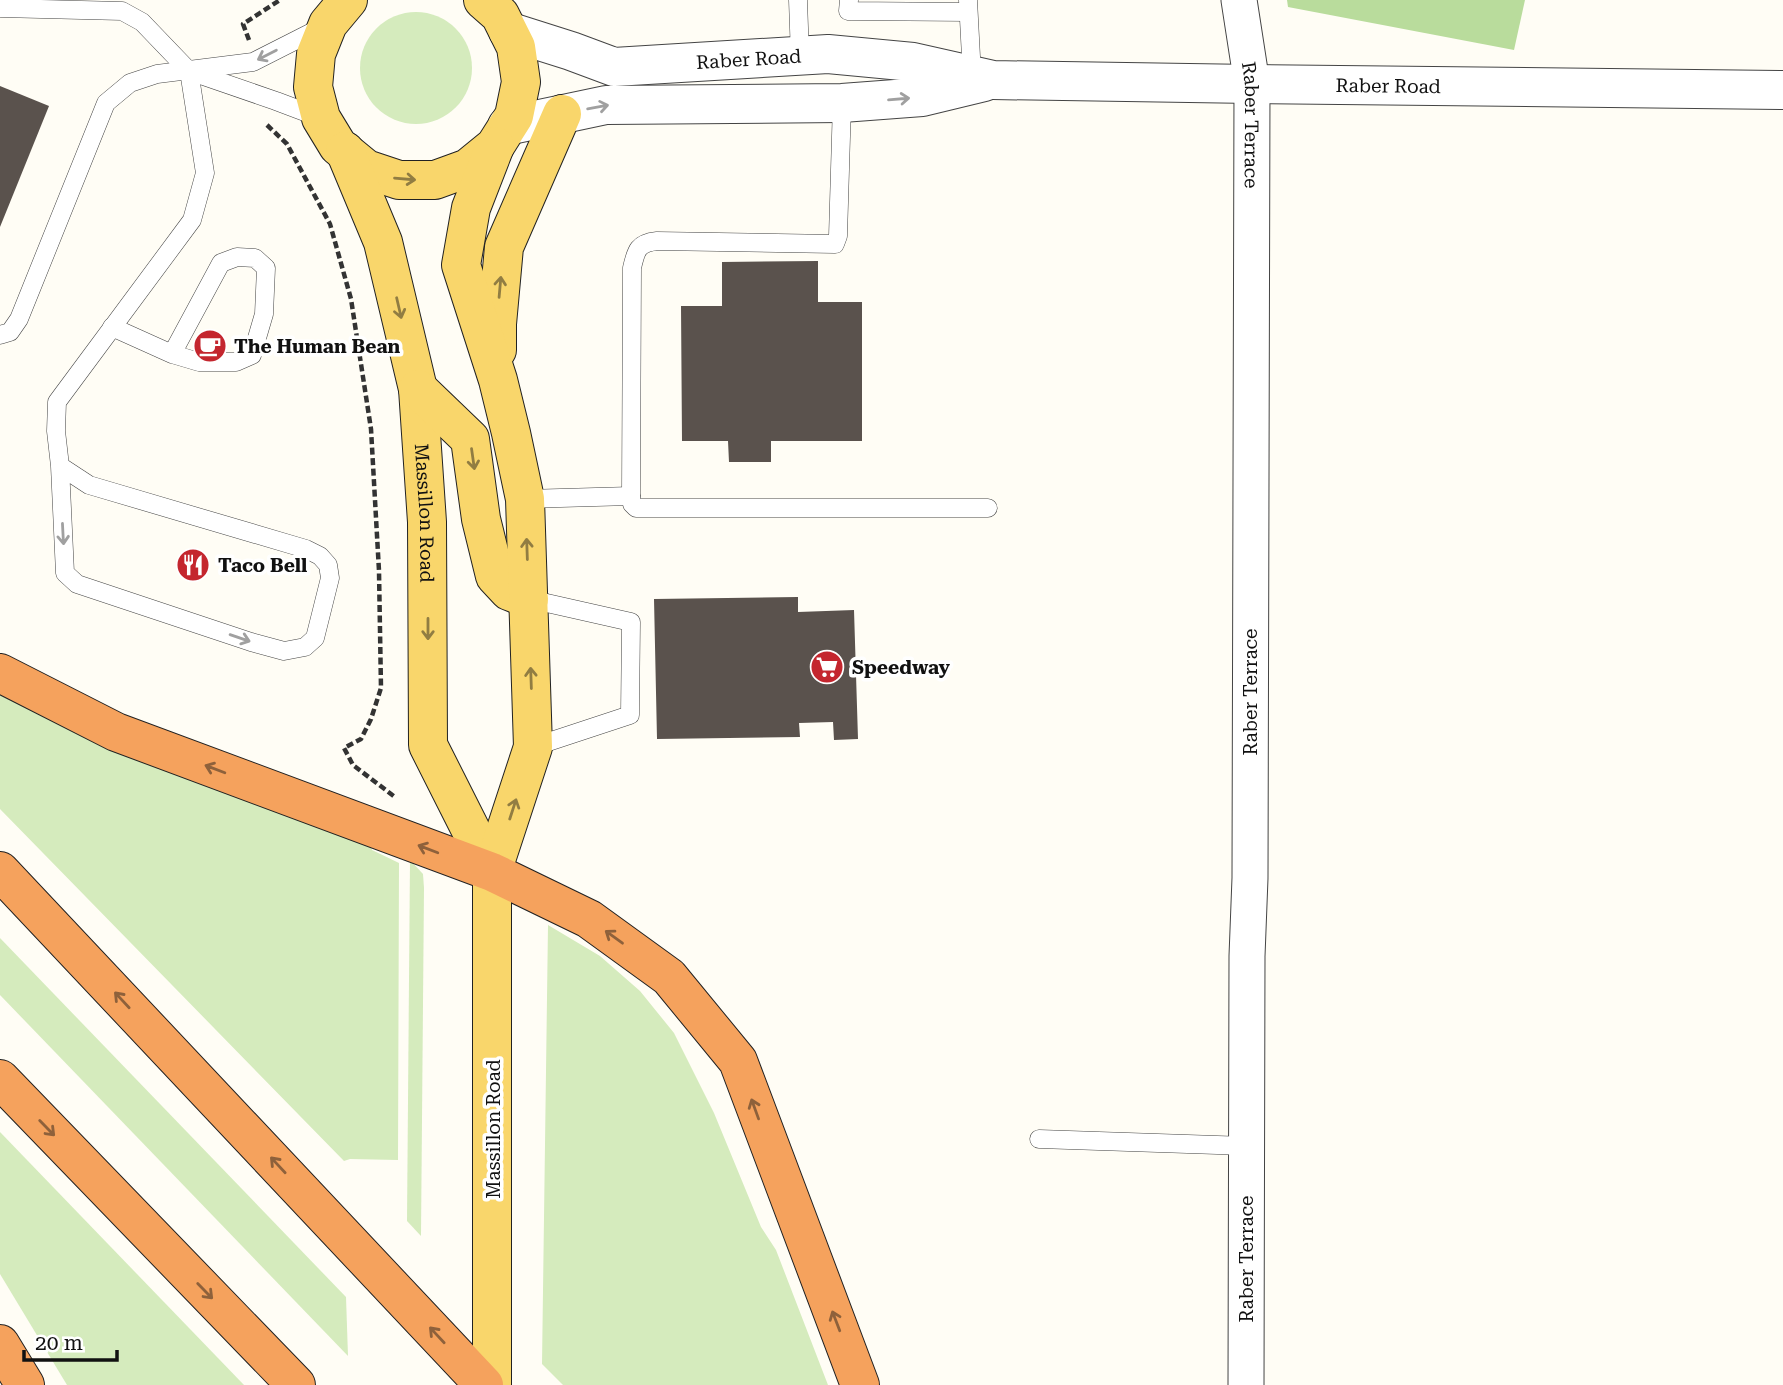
<svg xmlns="http://www.w3.org/2000/svg" width="1783" height="1385" font-family="'Roboto Serif',serif">
  <style>
    .green { fill: #d5ebbd }
    .forest { fill: #b9dc9c }
    .building { fill: #5a524d }
    .lines { fill: none; stroke-linecap: round; stroke-linejoin: round }
    .service-casing { stroke: #444; stroke-width: 19 }
    .minor-casing { stroke: #444; stroke-width: 37 }
    .tertiary-casing { stroke: #444; stroke-width: 40 }
    .primary-casing { stroke: #222; stroke-width: 40 }
    .motorway-casing { stroke: #222; stroke-width: 40 }
    .path { stroke: #333; stroke-width: 4.5; stroke-dasharray: 7 3.5; stroke-linecap: butt }
    .service { stroke: #fff; stroke-width: 18 }
    .minor { stroke: #fff; stroke-width: 35 }
    .tertiary { stroke: #fff; stroke-width: 38 }
    .primary { stroke: #f9d66b; stroke-width: 38 }
    .motorway { stroke: #f5a25d; stroke-width: 38 }
    .oneway { stroke: #a0a0a0 }
    .oneway2 { stroke: #917d42 }
    .oneway3 { stroke: #8e613b }
    .labels { text-anchor: middle; stroke-width: 7; stroke-linejoin: round; paint-order: stroke }
    .street-label { font-size: 19px; fill: #111; stroke: #fff }
    .poi-label { font-size: 19px; font-weight: bold; fill: #111; stroke: #fff; text-anchor: start }
  </style>
  <rect width="100%" height="100%" fill="#fffdf5"/>
  <!-- green -->
  <g class="green">
    <circle cx="416" cy="68" r="56"/>
    <path d="M0,692L369,840L372,850L399,863L398,1160L350,1159L344,1161L0,809Z"/>
    <path d="M410,860L423,874L424,888L421,1236L407,1221Z"/>
    <path d="M548,925L600,956L640,991L674,1033L714,1113L761,1227L776,1250L828,1385H563L542,1364Z"/>
    <path d="M0,938L346,1297L348,1356L0,995Z"/>
    <path d="M0,1132L244,1385H67L0,1274Z"/>
  </g>
  <!-- forest -->
  <path class="forest" d="M1287,0H1525L1514,50L1288,7Z"/>
  <!-- building -->
  <g class="building">
    <path d="M0,86L49,106L0,227Z"/>
    <path d="M818,261V302H862V441H771V462H729L728,441H682L681,306H722V262Z"/>
    <path d="M798,597V612L854,610L858,739L834,740L833,722L799,723L800,737L657,739L654,599Z"/>
  </g>
  <g class="lines">
    <defs>
      <g id="service">
        <path d="M798,0L800,56"/>
        <path d="M849,0L848,11L968,12"/>
        <path d="M968,0L972,76"/>
        <path d="M0,8L122,11L142,22L189,71L276,101L321,118"/>
        <path d="M842,103L838,236L835,244L657,241C638,243 636,250 632,268L631,496L632,504L636,508H988"/>
        <path d="M112,327L172,354L221,263L237,257L255,258L266,268L264,314L252,355L236,362H199L172,354"/>
        <path d="M0,335L10,332L19,319L106,103L130,83L157,74L253,62L322,27"/>
        <path d="M60,466L65,573L77,584L251,642L284,651L305,647L315,638L330,578L328,565L320,556L306,549L89,485L60,466L56,431L57,402L192,220L205,173L189,71"/>
        <path d="M525,499L631,496"/>
        <path d="M529,599L631,622L630,715L533,747"/>
        <path d="M1039,1139L1247,1146"/>
      </g>
      <g id="minor">
        <path id="s1" d="M1239,0L1252,84L1250,878L1247,956L1246,1385"/>
      </g>
      <g id="tertiary">
        <path id="s2" d="M508,31L571,51L614,67L828,54L913,62L993,80L1252,84L1783,90"/>
        <path d="M507,126L606,105L842,103L922,97L984,82"/>
      </g>
      <g id="primary">
        <path d="M348,0L328,24L316,54L313,87L321,118L338,146L366,169L399,180H435L468,168L495,146L514,116L521,82L516,47L500,15L483,0"/>
        <path id="s3" d="M345,151L383,242L418,389L427,522L428,745L492,872"/>
        <path d="M497,350V324L504,247L562,114"/>
        <path d="M418,389L470,439L481,519L495,576L509,591L529,599"/>
        <path d="M492,1385V872L533,747L525,499L511,433L498,380L461,265L471,208L495,146"/>
      </g>
      <g id="motorway">
        <path d="M0,673L116,732L492,872L589,919L669,977L738,1061L860,1385"/>
        <path d="M0,871L484,1385"/>
        <path d="M0,1079L296,1385"/>
        <path d="M0,1344L25,1385"/>
      </g>
    </defs>
    <!-- service casing -->
    <use href="#service" class="service-casing"/>
    <!-- minor casing -->
    <use href="#minor" class="minor-casing"/>
    <!-- tertiary casing -->
    <use href="#tertiary" class="tertiary-casing"/>
    <!-- primary casing -->
    <use href="#primary" class="primary-casing"/>
    <!-- motorway casing -->
    <use href="#motorway" class="motorway-casing"/>
    <!-- path -->
    <g class="path">
      <path d="M249,40L243,24L280,0"/>
      <path d="M267,125L287,144L330,224L351,299L371,429L379,571L381,688L371,719L361,739L344,748L353,765L395,797"/>
    </g>
    <!-- service -->
    <use href="#service" class="service"/>
    <!-- minor -->
    <use href="#minor" class="minor"/>
    <!-- tertiary -->
    <use href="#tertiary" class="tertiary"/>
    <!-- primary -->
    <use href="#primary" class="primary"/>
    <!-- motorway -->
    <use href="#motorway" class="motorway"/>
  </g>
  <!-- one-way arrows -->
  <defs><path id="oneway-shaft" d="M-6 0H5M1.5-3L5.5 0L1.5 3" fill="none" stroke-width="1.6" stroke-linecap="round" stroke-linejoin="round" transform="scale(1.75)"/></defs>
  <g class="oneway">
    <use href="#oneway-shaft" transform="translate(267 55) rotate(153)"/>
    <use href="#oneway-shaft" transform="translate(899 99) rotate(-5)"/>
    <use href="#oneway-shaft" transform="translate(598 107) rotate(-10)"/>
    <use href="#oneway-shaft" transform="translate(63 534) rotate(87)"/>
    <use href="#oneway-shaft" transform="translate(240 638) rotate(19)"/>
  </g>
  <g class="oneway2">
    <use href="#oneway-shaft" transform="translate(405 179) rotate(5)"/>
    <use href="#oneway-shaft" transform="translate(500 287) rotate(-85)"/>
    <use href="#oneway-shaft" transform="translate(399 308) rotate(77)"/>
    <use href="#oneway-shaft" transform="translate(473 459) rotate(82)"/>
    <use href="#oneway-shaft" transform="translate(527 549) rotate(-92)"/>
    <use href="#oneway-shaft" transform="translate(428 629) rotate(90)"/>
    <use href="#oneway-shaft" transform="translate(531 678) rotate(-92)"/>
    <use href="#oneway-shaft" transform="translate(513 809) rotate(-72)"/>
  </g>
  <g class="oneway3">
    <use href="#oneway-shaft" transform="translate(215 769) rotate(-159)"/>
    <use href="#oneway-shaft" transform="translate(428 849) rotate(-159)"/>
    <use href="#oneway-shaft" transform="translate(614 937) rotate(-144)"/>
    <use href="#oneway-shaft" transform="translate(122 1000) rotate(-133)"/>
    <use href="#oneway-shaft" transform="translate(755 1109) rotate(-110)"/>
    <use href="#oneway-shaft" transform="translate(47 1128) rotate(46)"/>
    <use href="#oneway-shaft" transform="translate(278 1165) rotate(-133)"/>
    <use href="#oneway-shaft" transform="translate(205 1291) rotate(46)"/>
    <use href="#oneway-shaft" transform="translate(836 1321) rotate(-111)"/>
    <use href="#oneway-shaft" transform="translate(437 1335) rotate(-133)"/>
  </g>
  <!-- icons -->
  <defs>
    <symbol id="cafe-disc" viewBox="-11 -11 22 22"><circle r="9.5" fill="#c4262e" stroke="#fff"/><path d="M-5.5-4.5H6V0H3Q3 3.5 0 3.5H-2.5Q-5.5 3.5-5.5 0ZM3-3.2v2h1.7v-2ZM-6 4.5H4V6H-6Z" fill="#fff"/></symbol>
    <symbol id="restaurant-disc" viewBox="-11 -11 22 22"><circle r="9.5" fill="#c4262e" stroke="#fff"/><path d="M-5-6h1v4h1v-4h1v4h1v-4h1v5L-1.5 .5V6h-2V.5L-5-1ZM5-6V6H3V1.5H1.5Q1.5-4 5-6Z" fill="#fff"/></symbol>
    <symbol id="supermarket-disc" viewBox="-11 -11 22 22"><circle r="9.5" fill="#c4262e" stroke="#fff"/><path d="M-6-5.5h2.5l.6 2H6L4.5 2H-2.5L-4.4-4H-6ZM-1.5 3.2a1.3 1.3 0 1 0 .1 0ZM3 3.2a1.3 1.3 0 1 0 .1 0Z" fill="#fff"/></symbol>
  </defs>
  <g fill-rule="evenodd">
    <use href="#cafe-disc" x="191" y="327" width="38" height="38"/>
    <use href="#restaurant-disc" x="174" y="546" width="38" height="38"/>
    <use href="#supermarket-disc" x="808" y="648" width="38" height="38"/>
  </g>
  <g class="labels">
    <!-- street labels -->
    <g class="street-label">
      <text dy="7" stroke="none"><textPath href="#s2" startOffset="247">Raber Road</textPath></text>
      <text dy="7" stroke="none"><textPath href="#s2" startOffset="889">Raber Road</textPath></text>
      <text dy="7" stroke="none"><textPath href="#s1" startOffset="126">Raber Terrace</textPath></text>
      <text dy="7" stroke="none"><textPath href="#s3" startOffset="374">Massillon Road</textPath></text>
      <text transform="translate(1250 692) rotate(-90)" y="7">Raber Terrace</text>
      <text transform="translate(493 1129) rotate(-90)" y="7">Massillon Road</text>
      <text transform="translate(1246 1259) rotate(-90)" y="7">Raber Terrace</text>
    </g>
    <!-- poi labels -->
    <g class="poi-label">
      <text x="234" y="353">The Human Bean</text>
      <text x="218" y="572">Taco Bell</text>
      <text x="852" y="674">Speedway</text>
    </g>
  </g>
  <!-- scale -->
  <path d="M24 1350v10h93v-10" fill="none" stroke="#111111" stroke-width="3.5"/>
  <text x="35" y="1350" font-size="21" fill="#111111" stroke="#ffffff" stroke-width="5" paint-order="stroke">20 m</text>
</svg>
